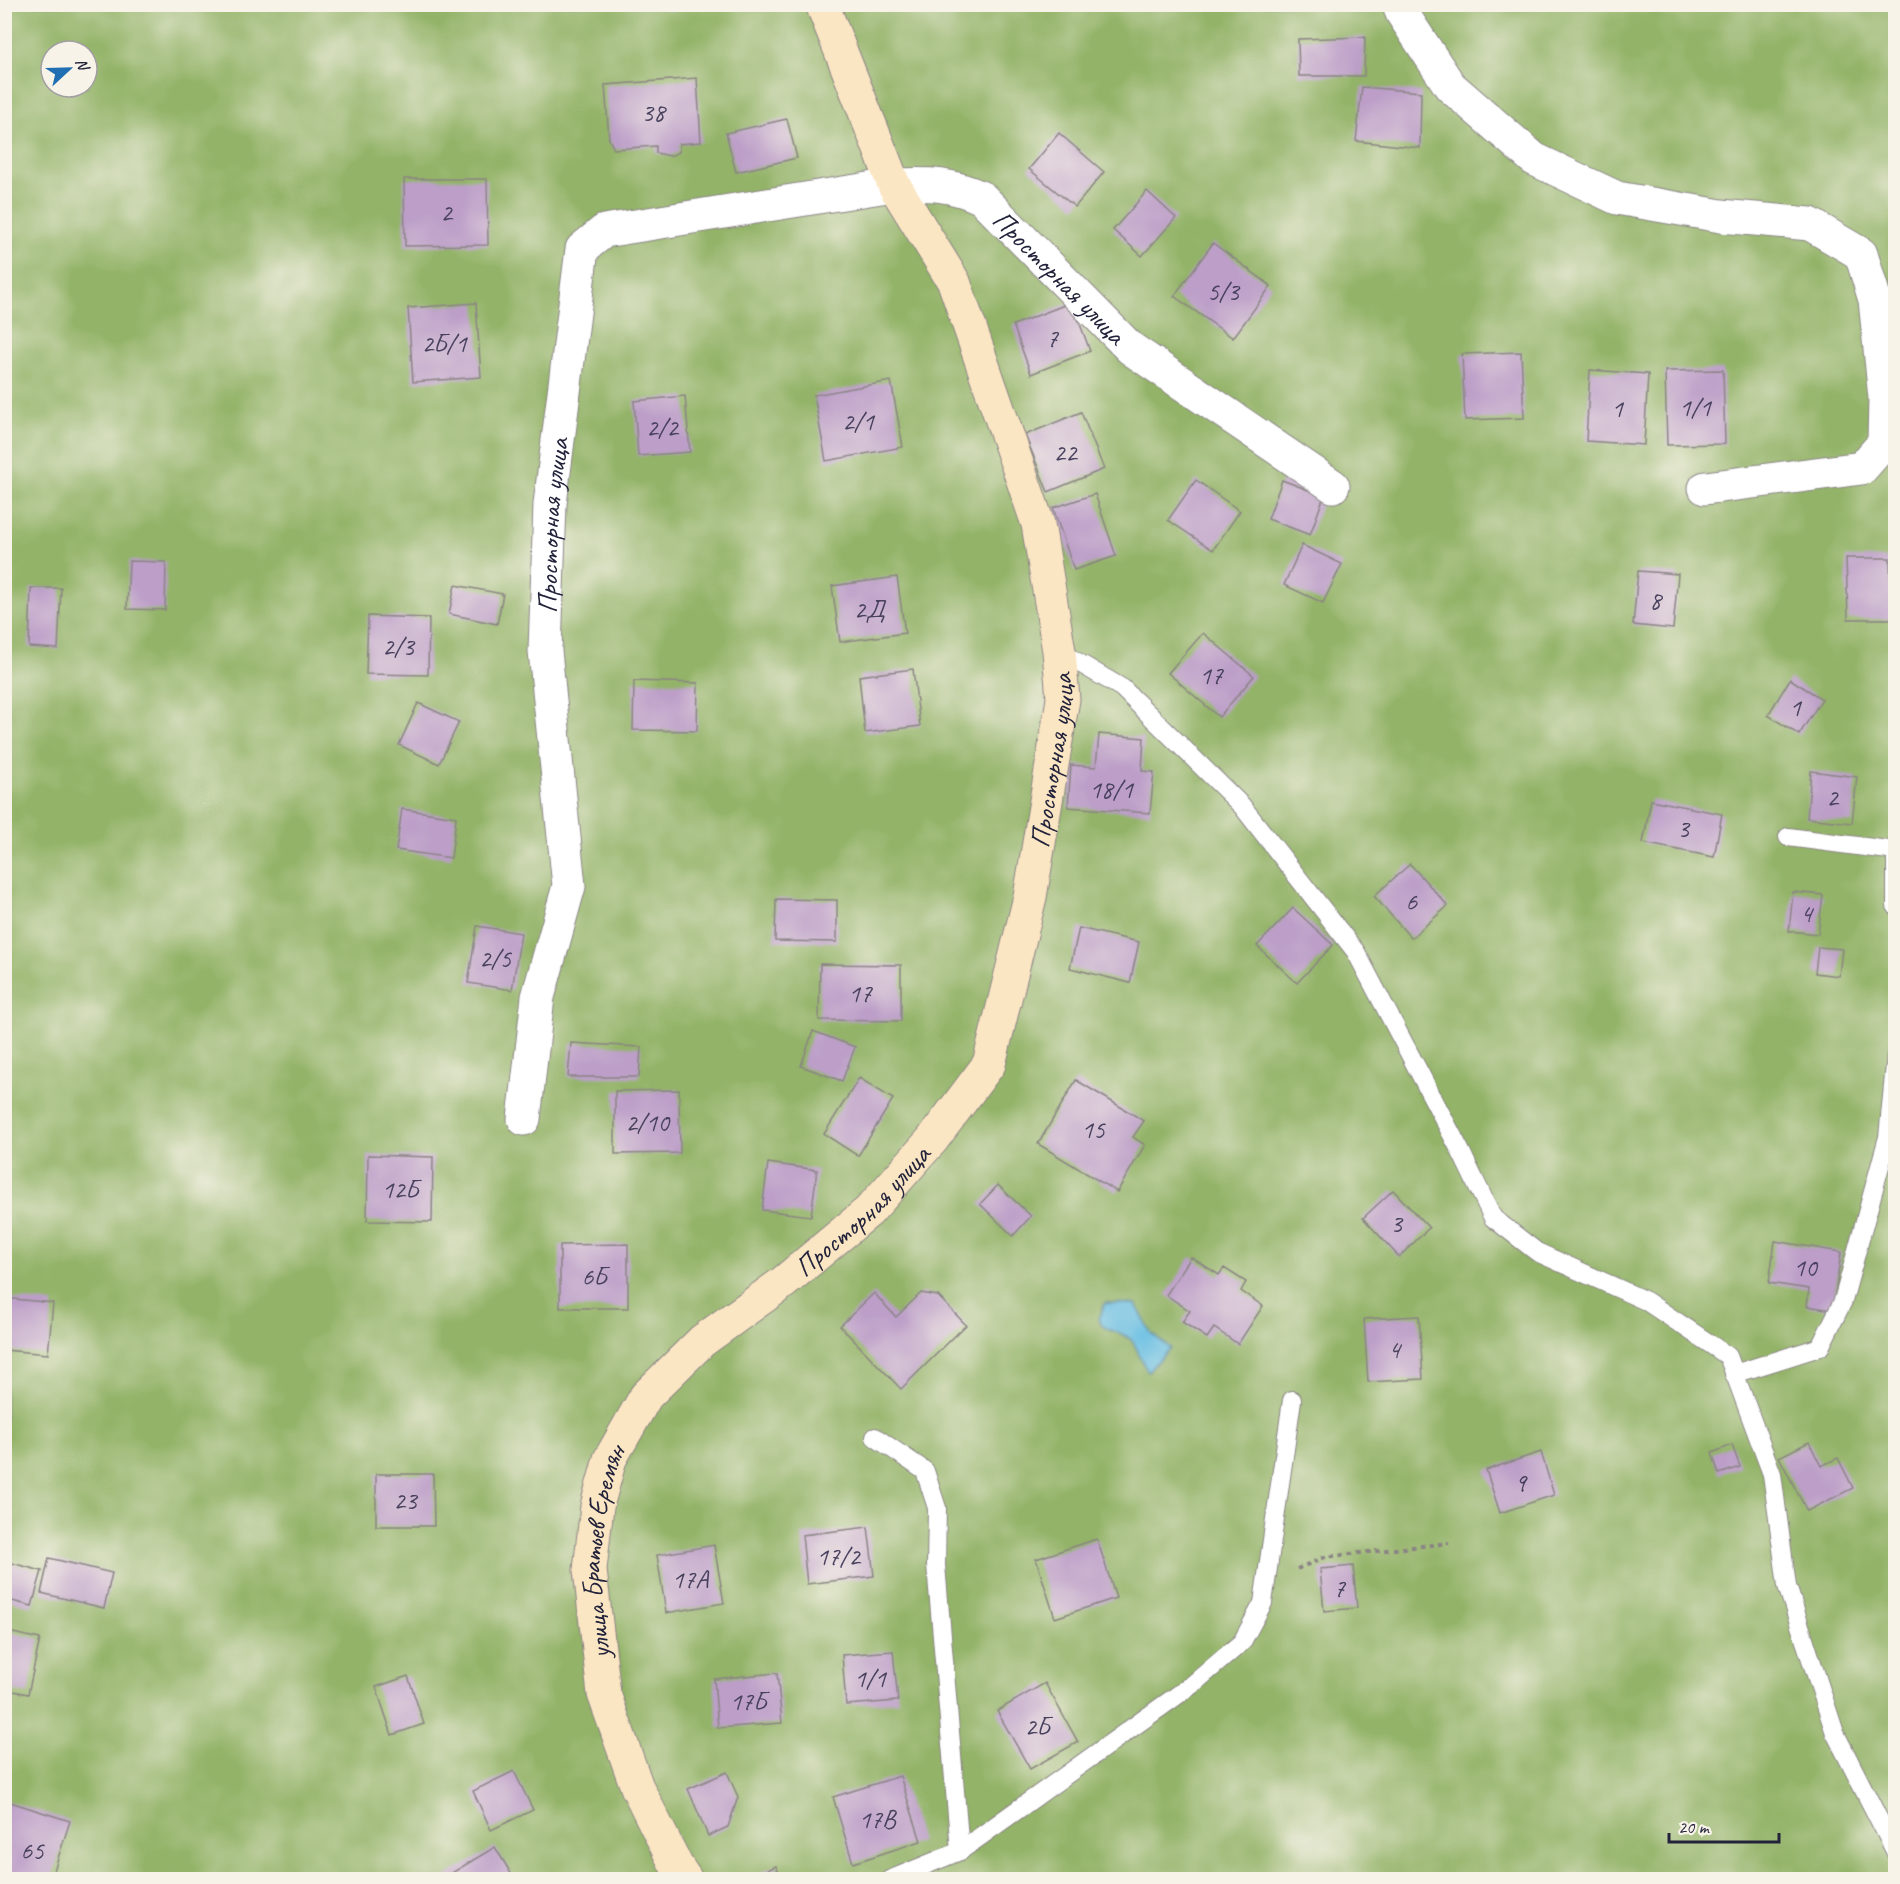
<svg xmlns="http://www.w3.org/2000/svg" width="1900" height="1884" font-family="Caveat,sans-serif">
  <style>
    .forest { fill: #93b367; stroke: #5a6a51; stroke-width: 1.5; fill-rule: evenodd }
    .water { fill: #66bee3; stroke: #44708f; stroke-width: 1.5 }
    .building { fill: #bc9ec8 }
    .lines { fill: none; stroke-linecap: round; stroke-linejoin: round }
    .lane-casing { stroke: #8a8484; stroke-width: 20 }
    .street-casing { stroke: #8a8484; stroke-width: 35 }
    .secondary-casing { stroke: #8a8484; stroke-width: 35 }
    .path { stroke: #8a8484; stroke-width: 4; stroke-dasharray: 4.5 4.5; stroke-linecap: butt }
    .lane { stroke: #fff; stroke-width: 18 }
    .street { stroke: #fff; stroke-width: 33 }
    .secondary { stroke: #fbe6c4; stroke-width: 33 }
    .labels { text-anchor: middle; stroke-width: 5; stroke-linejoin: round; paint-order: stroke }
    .number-label { font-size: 26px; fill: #48415e }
    .street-label { font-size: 28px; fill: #22223b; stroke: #f7f3e8 }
  </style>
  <rect width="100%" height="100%" fill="#f7f3e8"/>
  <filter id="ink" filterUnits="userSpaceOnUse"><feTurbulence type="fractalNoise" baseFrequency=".0167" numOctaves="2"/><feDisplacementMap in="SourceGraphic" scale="12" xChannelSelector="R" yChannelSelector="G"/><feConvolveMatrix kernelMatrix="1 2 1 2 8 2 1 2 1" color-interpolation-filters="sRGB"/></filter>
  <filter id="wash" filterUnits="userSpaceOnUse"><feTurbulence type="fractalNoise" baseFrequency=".008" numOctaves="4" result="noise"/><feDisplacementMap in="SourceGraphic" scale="24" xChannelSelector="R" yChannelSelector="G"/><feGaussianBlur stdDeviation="1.35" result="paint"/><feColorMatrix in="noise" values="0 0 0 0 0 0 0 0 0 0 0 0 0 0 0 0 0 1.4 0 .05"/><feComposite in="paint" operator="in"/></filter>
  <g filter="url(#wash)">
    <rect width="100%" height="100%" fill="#f1e6cd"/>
    <!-- forest -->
    <path class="forest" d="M5,5H1895V1879H5ZM51,51H87V87H51Z"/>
    <!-- water -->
    <path class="water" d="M1105,1303L1136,1304L1151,1333L1170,1348L1148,1371C1139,1361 1138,1344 1129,1338C1122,1332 1111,1333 1103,1326L1099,1319Z"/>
    <g id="blocks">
      <!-- building -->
      <g class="building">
        <path d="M666,4H689L690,5L668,11Z"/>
        <path d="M1365,37L1364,76H1299L1298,39Z"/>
        <path d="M697,78L701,142L679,144V152L670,156L656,153V146L614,149L609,139L605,85Z"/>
        <path d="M1362,87L1421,92L1420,148L1356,141Z"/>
        <path d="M787,119L797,158L736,172L726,133Z"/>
        <path d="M1059,133L1104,172L1075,207L1029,169Z"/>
        <path d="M404,179H487L488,245L405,246Z"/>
        <path d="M1147,191L1176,218L1142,256L1113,230Z"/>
        <path d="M1213,243L1271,286L1233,338L1174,296Z"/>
        <path d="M1072,302L1090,351L1031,374L1013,325Z"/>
        <path d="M476,303L481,377L413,382L408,308Z"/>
        <path d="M1521,352L1524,418L1465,420L1462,354Z"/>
        <path d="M1590,370L1648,374L1644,445L1586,441Z"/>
        <path d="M1723,370L1725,444L1667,445L1665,371Z"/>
        <path d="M891,381L903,447L826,461L814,395Z"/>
        <path d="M685,396L690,452L638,456L634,401Z"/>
        <path d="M1081,412L1104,469L1048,492L1025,435Z"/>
        <path d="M1196,480L1240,511L1213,550L1168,520Z"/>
        <path d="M1282,480L1324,496L1310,535L1268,519Z"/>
        <path d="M1095,494L1116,556L1074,570L1053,508Z"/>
        <path d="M1302,545L1342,564L1323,603L1284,585Z"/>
        <path d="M1846,558H1890L1892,619H1848Z"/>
        <path d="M129,561L166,562L165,610L127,609Z"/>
        <path d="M1638,571L1678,574L1673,629L1633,625Z"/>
        <path d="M897,577L905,633L840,642L832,586Z"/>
        <path d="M455,585L503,594L497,624L449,614Z"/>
        <path d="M31,588H61L58,649L29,647Z"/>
        <path d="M368,616L429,618L428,675L366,674Z"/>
        <path d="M1203,633L1254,676L1219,717L1168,673Z"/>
        <path d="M913,669L920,726L865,733L859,676Z"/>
        <path d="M1790,679L1822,699L1799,735L1768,715Z"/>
        <path d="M634,681L698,683L697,731L633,730Z"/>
        <path d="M418,703L459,722L439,764L399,745Z"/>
        <path d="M1099,734L1144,738L1142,771L1154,772L1150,813L1068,807L1071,765L1096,767Z"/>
        <path d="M1811,771L1857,777L1852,823L1807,818Z"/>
        <path d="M1651,800L1722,814L1714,857L1643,843Z"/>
        <path d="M402,809L456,817L451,858L396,850Z"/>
        <path d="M1410,864L1448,906L1411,938L1374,896Z"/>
        <path d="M1793,892L1823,895L1818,934L1789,931Z"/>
        <path d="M776,899L837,900V942L775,941Z"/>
        <path d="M1293,908L1333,945L1297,983L1257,946Z"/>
        <path d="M477,926L521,933L512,990L468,983Z"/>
        <path d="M1079,928L1139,942L1130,983L1070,968Z"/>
        <path d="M1818,947L1842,949L1839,976L1815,973Z"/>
        <path d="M820,964L901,965V1021L819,1020Z"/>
        <path d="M813,1031L855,1047L842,1081L801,1066Z"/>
        <path d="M571,1043L641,1047L639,1077H568Z"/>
        <path d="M859,1078L893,1099L858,1156L824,1134Z"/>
        <path d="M1076,1080L1144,1121L1133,1137L1145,1145L1117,1192L1038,1144Z"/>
        <path d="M679,1090L680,1153L615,1154V1091Z"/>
        <path d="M368,1155L433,1157L432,1222L367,1221Z"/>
        <path d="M768,1163L817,1170L811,1216L762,1210Z"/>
        <path d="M998,1185L1031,1216L1013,1236L980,1204Z"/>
        <path d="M1393,1190L1429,1228L1399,1257L1363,1218Z"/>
        <path d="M1775,1241L1841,1252L1833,1310L1807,1306L1809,1289L1769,1283Z"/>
        <path d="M628,1244V1308H560V1245Z"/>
        <path d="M1191,1257L1219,1275L1224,1268L1246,1282L1241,1291L1263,1306L1238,1344L1214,1328L1207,1338L1182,1322L1190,1311L1166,1295Z"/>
        <path d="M874,1293L896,1317L921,1293L938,1296L966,1325L901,1389L840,1326Z"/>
        <path d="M4,1298L53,1303L48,1354L4,1350Z"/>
        <path d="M1419,1316L1423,1379L1368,1382L1364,1319Z"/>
        <path d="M1809,1442L1821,1466L1838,1458L1853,1488L1807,1511L1779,1457Z"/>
        <path d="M1732,1445L1740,1467L1719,1474L1712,1453Z"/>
        <path d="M1541,1452L1554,1495L1500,1513L1486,1470Z"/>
        <path d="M376,1474H433L434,1526H376Z"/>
        <path d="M868,1527L874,1576L807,1584L802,1535Z"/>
        <path d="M1097,1539L1116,1598L1055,1618L1036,1559Z"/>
        <path d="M714,1545L724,1603L666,1613L657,1555Z"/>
        <path d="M49,1558L112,1573L104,1608L41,1593Z"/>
        <path d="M4,1561L42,1571L32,1606L4,1599Z"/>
        <path d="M1353,1566L1357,1608L1324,1611L1320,1569Z"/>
        <path d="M4,1631L40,1639L28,1694L4,1689Z"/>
        <path d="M893,1651L898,1701L846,1705L842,1655Z"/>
        <path d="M777,1673L782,1723L718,1728L714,1679Z"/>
        <path d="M408,1676L424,1724L392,1735L376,1687Z"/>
        <path d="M1045,1683L1078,1742L1030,1769L997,1711Z"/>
        <path d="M514,1771L533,1810L491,1830L473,1791Z"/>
        <path d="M727,1772L738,1797L728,1827L708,1836L688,1789Z"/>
        <path d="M900,1776L921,1841L853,1863L833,1797Z"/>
        <path d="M4,1800L70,1821L51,1880H4Z"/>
        <path d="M495,1847L515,1880H446L445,1877Z"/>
        <path d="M776,1866L782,1880H745Z"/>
      </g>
    </g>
  </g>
  <g filter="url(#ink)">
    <use href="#blocks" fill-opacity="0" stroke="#8a8484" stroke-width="1.5"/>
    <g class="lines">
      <defs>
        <g id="lane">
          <path d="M1059,651L1122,688L1242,806L1356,952L1460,1150L1493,1218L1537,1252L1646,1301L1728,1356L1772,1474L1787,1586L1835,1733L1896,1853"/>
          <path d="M1788,837L1896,851"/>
          <path d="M1896,853V906"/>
          <path d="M1734,1374L1820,1347L1843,1301L1888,1137L1896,1055"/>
          <path d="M875,1437L925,1471L937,1508L936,1565L960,1851L889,1880"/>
          <path d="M960,1851L1193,1684L1242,1642L1263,1603L1292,1400"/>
        </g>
        <g id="street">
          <path d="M1399,4L1402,13L1450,86L1534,159L1617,198L1721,216L1810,224L1861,254L1875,300L1885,398L1884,443L1862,468L1705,488"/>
          <path id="s1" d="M524,1119L538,997L569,886L545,651L550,504L582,249L604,231L894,185C930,184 950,183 982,198L1130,348L1333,486"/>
        </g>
        <g id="secondary">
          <path id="s2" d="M686,1880L676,1865L637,1787L604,1694L590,1570L597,1506L610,1459L646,1396L702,1341L784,1282L869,1211L932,1140L989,1064L1030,897L1063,699L1059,651L1038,524L954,282L894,185L822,4"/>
        </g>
      </defs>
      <!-- lane casing -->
      <use href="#lane" class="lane-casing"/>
      <!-- street casing -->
      <use href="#street" class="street-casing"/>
      <!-- secondary casing -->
      <use href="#secondary" class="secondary-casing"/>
      <!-- path -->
      <path class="path" d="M1297,1569L1325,1557L1449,1543"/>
      <!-- lane -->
      <use href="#lane" class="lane"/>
      <!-- street -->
      <use href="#street" class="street"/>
      <!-- secondary -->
      <use href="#secondary" class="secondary"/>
    </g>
  </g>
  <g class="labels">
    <!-- number labels -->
    <g class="number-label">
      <text x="653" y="121">38</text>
      <text x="446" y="221">2</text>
      <text x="1223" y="300">5/3</text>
      <text x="1052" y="347">7</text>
      <text x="444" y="352">2Б/1</text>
      <text x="1695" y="416">1/1</text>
      <text x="1617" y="417">1</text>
      <text x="858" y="430">2/1</text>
      <text x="662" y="436">2/2</text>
      <text x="1065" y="461">22</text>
      <text x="1655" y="609">8</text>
      <text x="869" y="618">2Д</text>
      <text x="398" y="655">2/3</text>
      <text x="1211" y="684">17</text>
      <text x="1795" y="716">1</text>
      <text x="1111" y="798">18/1</text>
      <text x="1832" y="806">2</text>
      <text x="1683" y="837">3</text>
      <text x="1411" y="910">6</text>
      <text x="1806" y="922">4</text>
      <text x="495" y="967">2/5</text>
      <text x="860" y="1002">17</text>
      <text x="647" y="1131">2/10</text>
      <text x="1093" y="1138">15</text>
      <text x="400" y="1198">12Б</text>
      <text x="1396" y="1232">3</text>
      <text x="1805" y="1276">10</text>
      <text x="594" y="1285">6Б</text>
      <text x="1394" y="1358">4</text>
      <text x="1520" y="1491">9</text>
      <text x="405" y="1509">23</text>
      <text x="838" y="1565">17/2</text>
      <text x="690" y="1588">17А</text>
      <text x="1339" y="1597">7</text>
      <text x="870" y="1687">1/1</text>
      <text x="748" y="1710">17Б</text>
      <text x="1037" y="1735">2Б</text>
      <text x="877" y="1828">17В</text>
      <text x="32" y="1859">65</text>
    </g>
    <!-- street labels -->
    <g class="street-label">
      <text dy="10" stroke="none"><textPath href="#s1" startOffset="1401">Просторная улица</textPath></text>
      <text dy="10" stroke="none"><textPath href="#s1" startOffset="600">Просторная улица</textPath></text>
      <text dy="10" stroke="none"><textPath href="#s2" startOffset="1305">Просторная улица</textPath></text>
      <text dy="10" stroke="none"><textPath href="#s2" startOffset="800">Просторная улица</textPath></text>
      <text dy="10" stroke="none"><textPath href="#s2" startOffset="348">улица Братьев Еремян</textPath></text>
    </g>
  </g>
  <!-- margin -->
  <rect width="1900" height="1884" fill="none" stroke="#f7f3e8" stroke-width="24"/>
  <!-- north arrow -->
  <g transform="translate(69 69) rotate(68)"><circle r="28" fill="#f7f3e8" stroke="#a29fa3" stroke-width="1.5"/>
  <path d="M0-4.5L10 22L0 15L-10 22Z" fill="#1f6fb2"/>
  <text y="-9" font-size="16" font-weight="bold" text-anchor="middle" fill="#22223b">N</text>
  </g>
  <!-- scale -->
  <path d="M1669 1833v9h110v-9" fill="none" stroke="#22223b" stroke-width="3"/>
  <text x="1678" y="1833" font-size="18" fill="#22223b" stroke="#f7f3e8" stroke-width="4.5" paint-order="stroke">20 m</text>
</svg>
